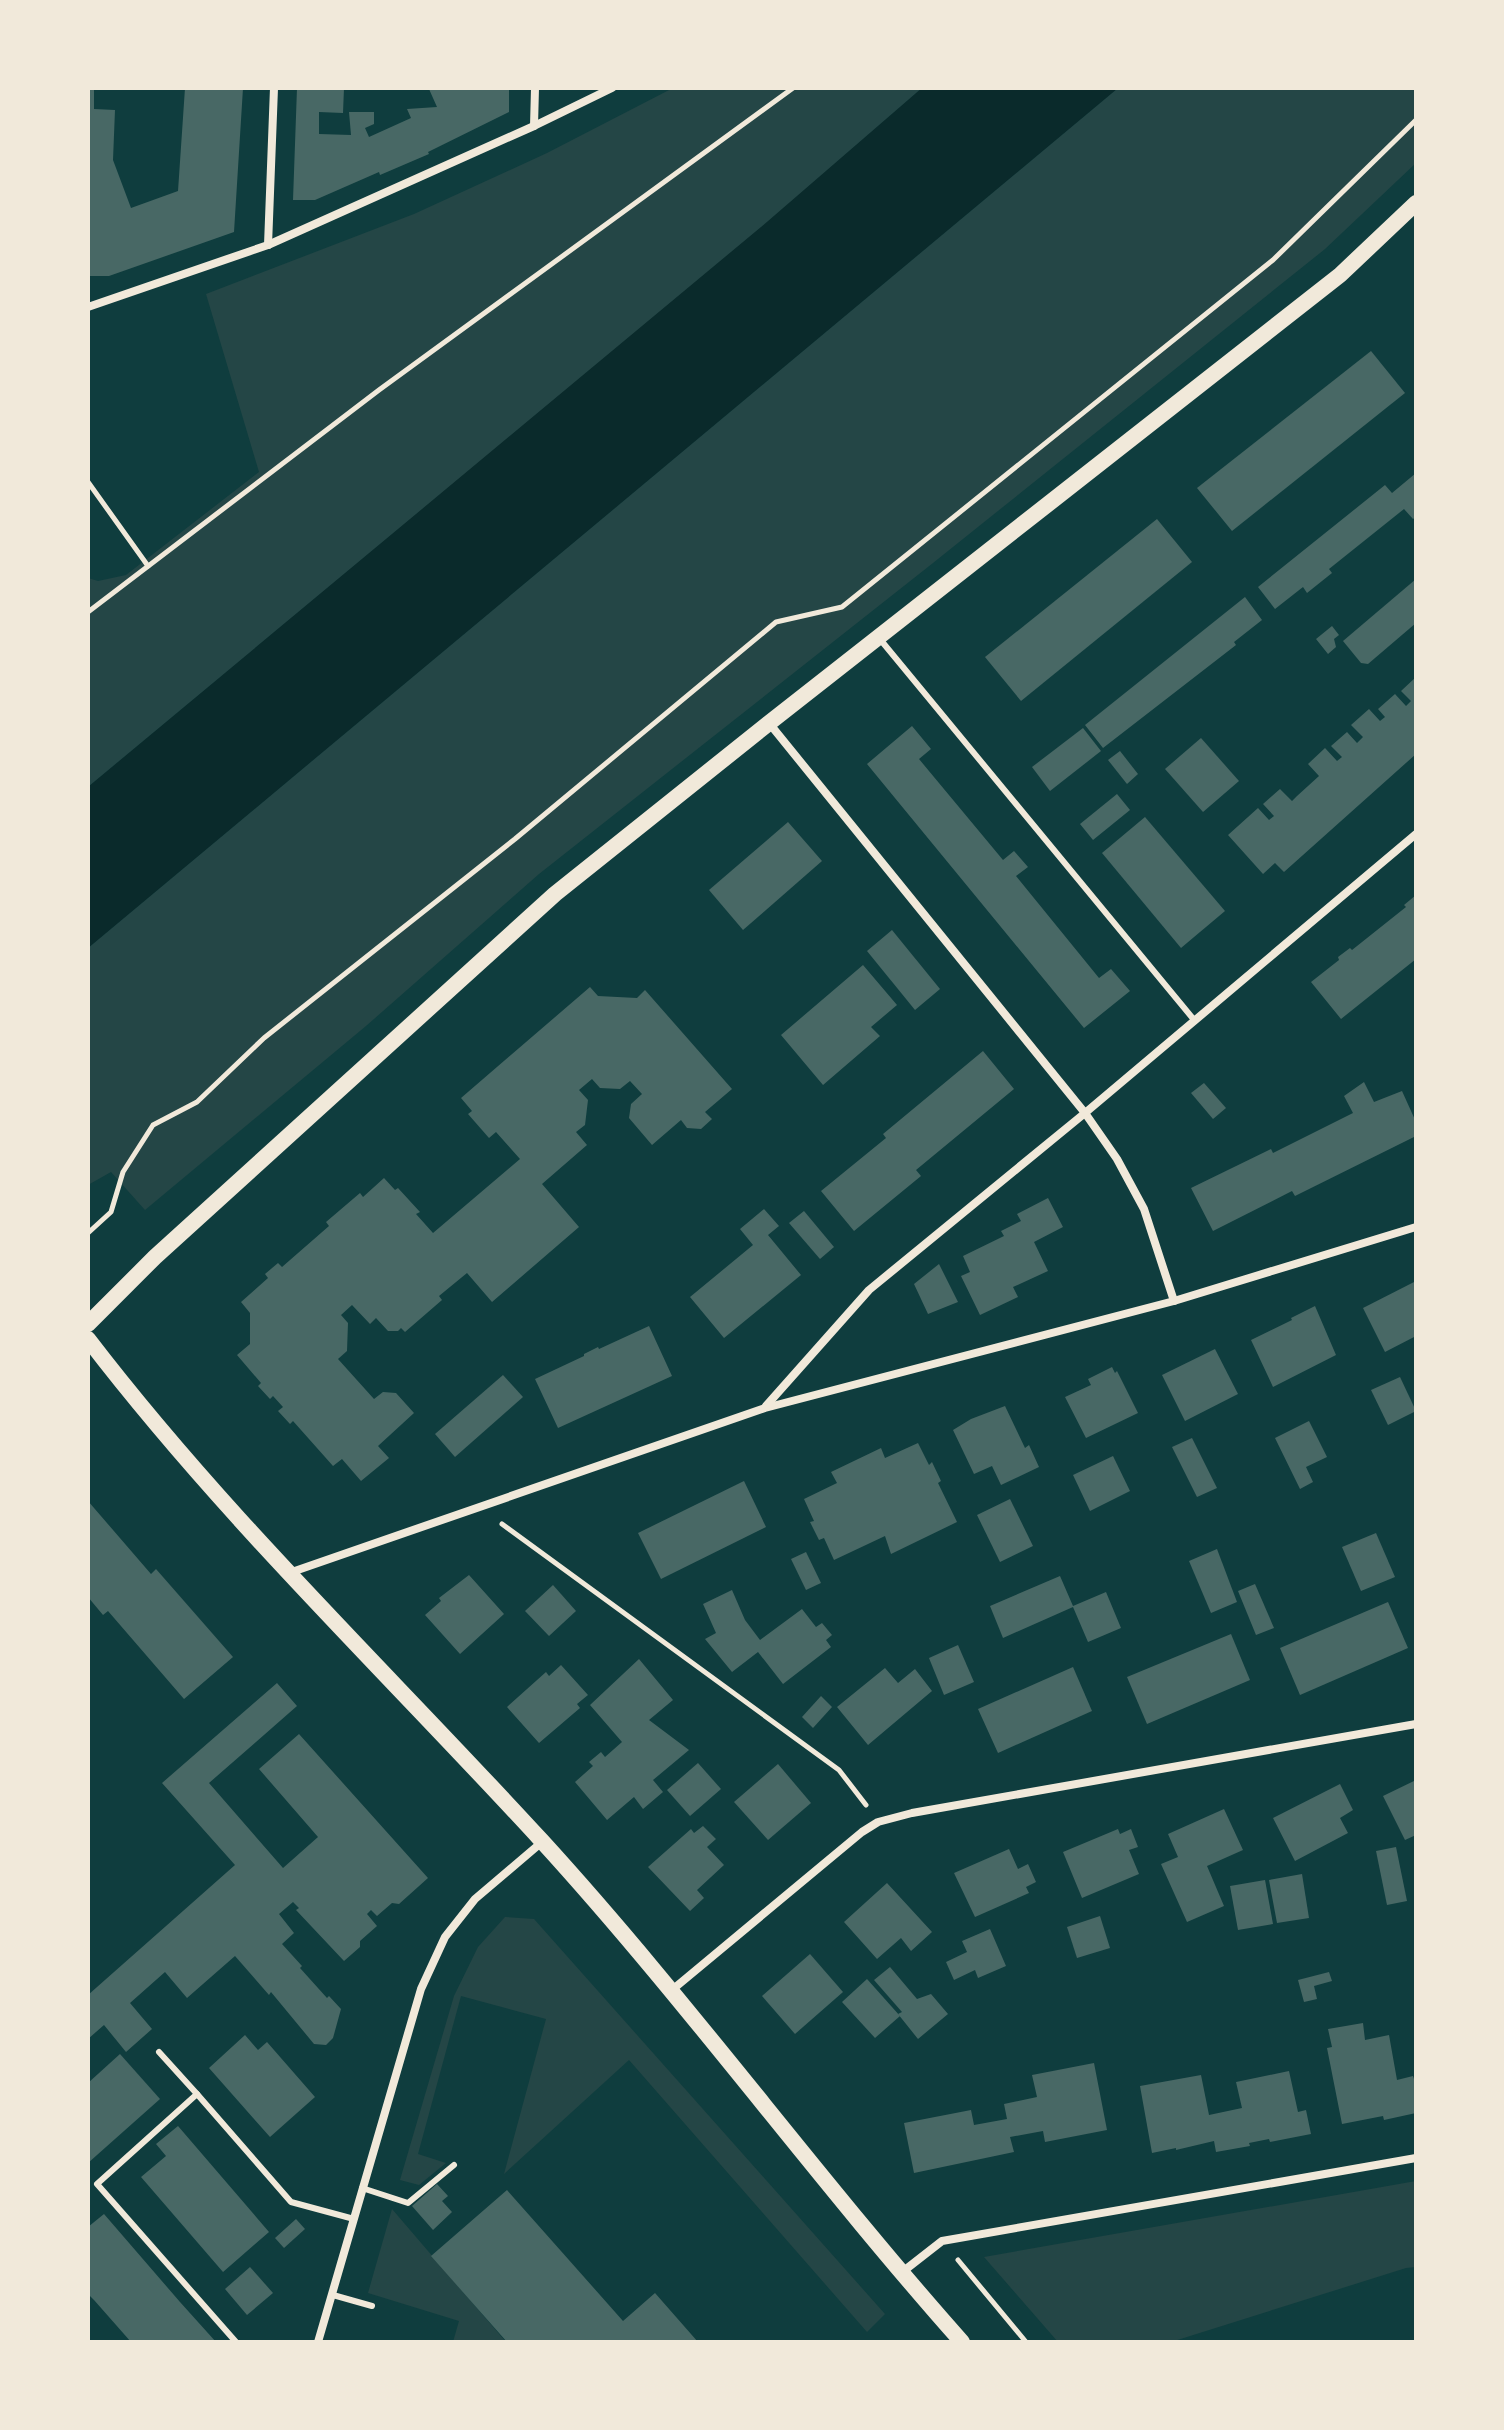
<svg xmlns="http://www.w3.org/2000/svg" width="1504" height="2430" font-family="Inter,sans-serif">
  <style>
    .green { fill: #244646 }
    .water { fill: #0a2a2b }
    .building { fill: #486865 }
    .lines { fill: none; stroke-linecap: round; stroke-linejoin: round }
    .path { stroke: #f1e9da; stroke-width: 5 }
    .service { stroke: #f1e9da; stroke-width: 6 }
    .minor { stroke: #f1e9da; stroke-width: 8 }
    .secondary { stroke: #f1e9da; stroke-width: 16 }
  </style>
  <rect width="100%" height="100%" fill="#0f3d3e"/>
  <!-- green -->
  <g class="green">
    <path d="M673,88H922L762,227L88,787V578L98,581L126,575L259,472L206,294L414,214L547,153Z"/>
    <path d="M1118,88H1416V163L1325,249L933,563L539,874L366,1026L145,1210L111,1172L88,1185V948Z"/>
    <path d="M505,1917L534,1919L885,2314L867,2332L629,2060L504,2174L546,2019L461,1996L418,2154L446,2163L419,2185L400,2180L454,1996L478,1947Z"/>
    <path d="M1416,2181V2267L1406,2268L1171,2342H1058L984,2257Z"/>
    <path d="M392,2209L506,2342H453L459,2321L368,2293Z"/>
  </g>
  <!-- water -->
  <path class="water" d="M922,88H1118L88,948V787L761,227Z"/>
  <!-- building -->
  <g class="building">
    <path d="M88,88H94V109L115,110L113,160L131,208L178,191L185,88H243L234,232L109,276H88Z"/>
    <path d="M297,88H344L343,113L319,112V134L351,135L349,112H374V124L365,128L369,137L411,118L407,109L437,107L429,89L431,88H509V112L428,152L429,154L380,175L379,172L315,200H293Z"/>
    <path d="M1371,351L1405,393L1232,531L1197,488Z"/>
    <path d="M1416,473V517L1413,519L1404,509L1329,569L1332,573L1307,593L1303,587L1275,609L1258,587L1385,485L1392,493Z"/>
    <path d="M1157,519L1192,562L1021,701L985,657Z"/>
    <path d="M1416,579V623L1368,664L1361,663L1343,641Z"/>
    <path d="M1245,597L1262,620L1234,642L1236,645L1103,748L1085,725Z"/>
    <path d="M1332,626L1339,635L1334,639L1336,647L1328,654L1316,639Z"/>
    <path d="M1416,677V754L1284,872L1275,863L1263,874L1228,835L1258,808L1269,820L1274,816L1263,804L1280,789L1292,801L1297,796L1319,776L1308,764L1325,748L1337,761L1342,757L1331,746L1347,732L1357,743L1363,737L1351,725L1369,709L1380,721L1385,717L1378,709L1395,694L1406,706L1411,701L1401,691Z"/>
    <path d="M912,726L931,749L919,759L1003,860L1014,851L1028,867L1016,876L1099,978L1111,969L1130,991L1084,1028L867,764Z"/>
    <path d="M1083,728L1101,751L1050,791L1032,767Z"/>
    <path d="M1201,738L1239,781L1203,812L1165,769Z"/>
    <path d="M1120,751L1138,774L1127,784L1108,760Z"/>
    <path d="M1117,794L1130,810L1093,840L1080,824Z"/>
    <path d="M1145,817L1225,911L1181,948L1102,853Z"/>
    <path d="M788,822L822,861L743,930L709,890Z"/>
    <path d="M1416,895V959L1341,1019L1311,982L1339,960L1338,957L1350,948L1352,950L1406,907L1404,905Z"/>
    <path d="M892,930L940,989L915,1010L867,951Z"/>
    <path d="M863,965L897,1005L871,1027L880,1036L823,1085L781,1035Z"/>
    <path d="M590,987L598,996L637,998L645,990L732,1089L705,1112L712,1119L701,1129L687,1128L681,1120L652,1145L629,1118L631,1104L642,1094L630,1081L620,1089L600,1088L592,1079L579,1090L588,1100L585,1125L576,1132L587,1145L542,1184L579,1227L492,1302L467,1273L439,1296L442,1300L405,1332L401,1328L398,1331H388L376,1318L370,1324L352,1305L341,1315L348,1323L347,1351L338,1359L374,1399L383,1392L396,1393L414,1413L378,1446L389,1458L361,1481L342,1459L333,1466L293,1421L290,1424L278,1411L283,1407L273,1396L270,1399L258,1386L261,1383L237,1355L250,1344V1313L241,1302L268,1278L265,1274L278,1263L282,1267L329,1226L326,1222L360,1193L363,1197L384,1178L395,1190L398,1188L420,1212L416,1214L433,1233L520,1159L496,1132L489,1138L468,1114L472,1111L461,1098Z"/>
    <path d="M983,1051L1014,1089L916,1170L921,1176L854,1231L821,1191L886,1138L883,1134Z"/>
    <path d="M1364,1082L1374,1102L1402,1091L1416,1122V1136L1295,1196L1292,1191L1213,1231L1191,1188L1271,1149L1273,1153L1353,1113L1344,1096Z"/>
    <path d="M1204,1083L1226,1108L1213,1119L1191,1093Z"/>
    <path d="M1048,1198L1063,1227L1034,1242L1048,1271L1013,1287L1018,1297L980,1315L961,1276L970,1272L963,1256L1004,1236L1001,1231L1021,1221L1017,1214Z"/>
    <path d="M764,1209L779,1226L768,1235L801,1275L724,1338L690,1297L753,1245L740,1229Z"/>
    <path d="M804,1211L834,1247L820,1259L789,1223Z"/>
    <path d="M939,1264L958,1302L928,1314L914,1284Z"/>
    <path d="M1416,1281V1336L1385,1352L1363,1308Z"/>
    <path d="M1315,1306L1336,1355L1273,1387L1251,1340L1292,1320L1291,1318Z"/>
    <path d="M649,1326L672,1376L558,1428L535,1379L584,1356V1354L598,1347L599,1349Z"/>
    <path d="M1215,1349L1238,1394L1185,1421L1162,1375Z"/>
    <path d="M1112,1367L1115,1373L1117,1371L1138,1413L1086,1438L1065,1397L1091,1385L1088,1379Z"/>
    <path d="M503,1375L523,1397L455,1457L435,1434Z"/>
    <path d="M1400,1377L1416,1411L1388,1425L1371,1390Z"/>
    <path d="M1005,1406L1025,1448L1029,1445L1039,1467L1001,1485L992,1466L974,1474L953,1430L971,1419Z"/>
    <path d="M1309,1421L1327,1457L1306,1467L1313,1482L1300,1489L1275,1438Z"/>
    <path d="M1192,1438L1217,1488L1197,1497L1172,1447Z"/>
    <path d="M918,1443L929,1465L932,1462L941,1481L938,1483L957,1522L891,1554L885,1536L834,1560L824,1538L819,1540L810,1522L814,1521L804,1499L837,1483L831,1472L881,1448L885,1458Z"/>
    <path d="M1113,1456L1130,1491L1090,1511L1073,1475Z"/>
    <path d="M744,1481L766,1527L661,1579L638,1533Z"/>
    <path d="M1010,1499L1033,1546L1000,1562L977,1515Z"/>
    <path d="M88,1501L151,1574L156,1569L233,1657L184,1699L108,1611L103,1615L88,1597Z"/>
    <path d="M1376,1533L1395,1577L1361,1591L1342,1547Z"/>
    <path d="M1217,1549L1237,1602L1211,1613L1189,1561Z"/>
    <path d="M806,1552L821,1583L806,1590L791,1559Z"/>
    <path d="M469,1575L504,1614L460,1654L425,1615L441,1601L439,1598Z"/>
    <path d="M1060,1576L1073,1606L1106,1592L1121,1628L1088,1642L1073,1607L1003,1638L990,1606Z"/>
    <path d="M1255,1584L1274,1628L1256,1635L1238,1591Z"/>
    <path d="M553,1585L576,1611L549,1636L525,1611Z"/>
    <path d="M732,1590L745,1620L760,1640L802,1609L816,1627L822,1623L832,1635L826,1640L831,1647L783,1684L758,1652L732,1672L705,1639L716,1633L703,1604Z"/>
    <path d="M1388,1602L1408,1648L1300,1695L1280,1648Z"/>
    <path d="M1231,1634L1250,1680L1147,1724L1127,1677Z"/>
    <path d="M958,1645L974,1682L944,1695L929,1658Z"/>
    <path d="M639,1659L673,1700L649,1720L689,1750L653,1780L663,1792L643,1809L634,1797L607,1820L575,1782L593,1766L589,1762L601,1752L605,1757L622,1742L590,1705Z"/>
    <path d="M561,1665L588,1695L577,1704L580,1708L539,1743L507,1707L546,1672L549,1676Z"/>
    <path d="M1073,1667L1092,1711L998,1753L978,1709Z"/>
    <path d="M885,1668L898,1683L915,1669L932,1691L868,1745L837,1707Z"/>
    <path d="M277,1683L297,1706L209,1783L283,1868L318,1837L259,1769L299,1734L428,1878L399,1904L392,1903L377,1916L371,1910L367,1914L377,1926L360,1941V1947L344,1961L296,1910L299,1908L293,1902L279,1914L294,1933L282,1944L302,1966L300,1968L327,1998L329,1996L341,2009L333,2038L326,2045L314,2044L271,1992L269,1995L235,1956L187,1998L165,1972L130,2003L152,2029L126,2052L104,2025L88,2039V1995L235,1865L162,1783Z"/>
    <path d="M821,1696L832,1707L813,1728L802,1717Z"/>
    <path d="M698,1763L721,1789L690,1816L667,1790Z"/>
    <path d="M778,1764L811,1803L768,1840L734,1802Z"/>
    <path d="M1416,1780V1835L1405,1840L1383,1796Z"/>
    <path d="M1340,1784L1353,1810L1340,1818L1348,1833L1295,1861L1273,1818Z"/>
    <path d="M1224,1809L1243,1850L1207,1866L1224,1906L1187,1922L1161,1864L1178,1857L1168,1834Z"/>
    <path d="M703,1826L716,1839L707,1847L724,1865L697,1890L704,1898L690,1911L648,1867L691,1829L694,1833Z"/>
    <path d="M1118,1829L1120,1834L1131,1829L1138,1847L1129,1850L1139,1874L1082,1898L1063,1852Z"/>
    <path d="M1396,1847L1407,1901L1387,1905L1376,1851Z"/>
    <path d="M1009,1849L1018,1869L1028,1864L1036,1882L1026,1887L1029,1893L975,1917L954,1873Z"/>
    <path d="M1302,1874L1309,1918L1277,1923L1269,1880Z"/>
    <path d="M1265,1880L1273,1924L1238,1930L1230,1886Z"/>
    <path d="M887,1883L932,1932L911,1951L901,1938L877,1959L844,1922Z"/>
    <path d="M1100,1916L1110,1948L1077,1958L1067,1927Z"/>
    <path d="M990,1929L1006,1966L978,1978L975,1970L954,1980L946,1962L967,1952L962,1941Z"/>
    <path d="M810,1954L843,1992L795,2034L762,1996Z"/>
    <path d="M890,1967L917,1999L931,1994L948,2014L918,2039L898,2014L902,2012L874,1980Z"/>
    <path d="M1329,1972L1332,1981L1314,1986L1317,1999L1304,2002L1298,1980Z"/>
    <path d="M867,1979L900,2016L875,2038L842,2002Z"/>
    <path d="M1363,2023L1365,2040L1389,2035L1397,2080L1413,2076L1414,2079L1416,2078V2113L1384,2120L1383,2116L1342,2124L1327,2048L1332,2047L1328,2029Z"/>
    <path d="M245,2035L258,2050L267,2042L315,2097L270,2137L209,2068Z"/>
    <path d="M120,2054L160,2099L88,2163V2083Z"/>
    <path d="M1094,2063L1107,2130L1045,2142L1043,2131L1010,2137L1014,2152L914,2173L904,2123L971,2110L974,2125L1007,2119L1004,2104L1037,2097L1032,2075Z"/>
    <path d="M1289,2071L1298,2112L1306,2110L1311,2134L1270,2142L1269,2139L1249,2143L1250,2146L1216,2152L1214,2141L1176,2150V2148L1152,2153L1140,2086L1201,2075L1209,2115L1242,2108L1236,2082Z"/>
    <path d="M178,2126L269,2232L223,2272L141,2177L166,2156L156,2144Z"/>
    <path d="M437,2184L448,2196L442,2201L452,2212L433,2230L412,2206Z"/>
    <path d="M507,2190L623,2321L655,2293L698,2342H507L431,2256Z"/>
    <path d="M104,2214L180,2302L216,2342H131L94,2300L88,2294V2227Z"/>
    <path d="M296,2219L305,2229L284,2248L275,2238Z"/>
    <path d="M250,2267L273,2293L247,2315L225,2289Z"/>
  </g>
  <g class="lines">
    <!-- path -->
    <g class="path">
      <path d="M88,482L148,566"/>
      <path d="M88,612L379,390L793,88"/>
      <path d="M88,1233L111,1212L123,1172L153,1125L197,1102L264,1038L515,839L776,622L842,607L1273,260L1416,120"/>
      <path d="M502,1524L839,1770L866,1805"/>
      <path d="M958,2260L1026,2342"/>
    </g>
    <!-- service -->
    <g class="service">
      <path d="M879,638L1195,1021"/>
      <path d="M159,2052L197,2094"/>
      <path d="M362,2188L408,2203L454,2165"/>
      <path d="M333,2295L372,2306"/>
      <path d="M236,2342L97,2184L197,2094L291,2202L354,2219"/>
    </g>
    <!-- minor -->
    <g class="minor">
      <path d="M534,126L535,88"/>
      <path d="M268,245L274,88"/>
      <path d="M88,307L268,245L534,126L612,88"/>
      <path d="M769,723L1085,1113L1117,1159L1144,1209L1174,1301"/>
      <path d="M766,1406L869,1290L1085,1113L1416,834"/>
      <path d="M289,1573L765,1408L1174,1301L1416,1227"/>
      <path d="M672,1990L862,1832L878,1822L912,1813L1416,1724"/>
      <path d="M901,2273L942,2241L1416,2158"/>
      <path d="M318,2342L421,1989L445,1937L475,1899L542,1842"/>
    </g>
    <!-- secondary -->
    <g class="secondary">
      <path d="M88,1324L155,1257L555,894L769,723L1340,275L1416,203"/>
      <path d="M88,1339C225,1518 389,1674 541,1840C688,2001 817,2179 962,2342"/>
    </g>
  </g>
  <!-- border -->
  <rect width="1504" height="2430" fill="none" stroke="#f1e9da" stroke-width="180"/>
</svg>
